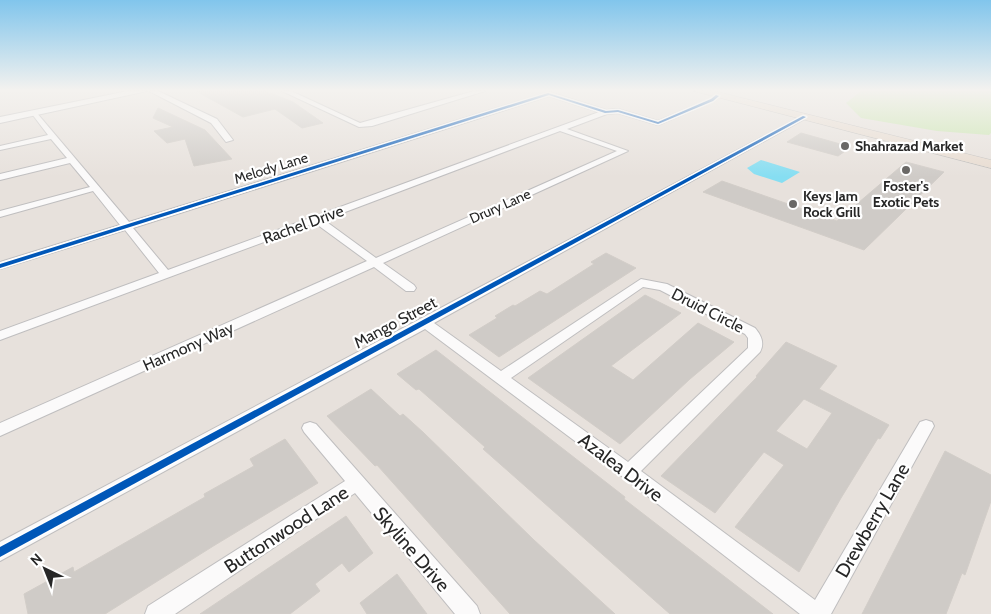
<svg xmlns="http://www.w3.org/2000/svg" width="991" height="614" font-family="Cabin,sans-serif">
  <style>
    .green { fill: #cae6b0 }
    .water { fill: #86def2 }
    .building { fill: #cfcbc7; stroke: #d2cdc8; fill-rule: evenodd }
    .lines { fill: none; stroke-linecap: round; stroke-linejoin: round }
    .minor-casing { stroke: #bfbebf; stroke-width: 2 }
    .tertiary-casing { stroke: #bfbebf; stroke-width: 2 }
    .trunk-casing { stroke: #bfbdbb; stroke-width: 1 }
    .minor { fill: #fbfafa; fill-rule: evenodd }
    .tertiary { fill: #fbfafa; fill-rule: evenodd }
    .trunk { fill: #e8dcd1; fill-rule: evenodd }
    .cycleway-casing { stroke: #fff; stroke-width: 3 }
    .cycleway { fill: #0057b8; fill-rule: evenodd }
    .poi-dot { fill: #6a6866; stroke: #fff; stroke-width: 2 }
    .labels { text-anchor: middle; stroke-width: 4.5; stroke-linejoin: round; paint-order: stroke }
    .far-poi-label { font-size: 14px; font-weight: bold; fill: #272727; stroke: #fff; text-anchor: start }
    .far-street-label { font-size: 14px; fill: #272727; stroke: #fff }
    .street-label { font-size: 16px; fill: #272727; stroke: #fff }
    .near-street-label { font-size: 19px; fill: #272727; stroke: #fff }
  </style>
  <rect width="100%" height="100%" fill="#e7e1dc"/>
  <!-- green -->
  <path class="green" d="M861,91H991V133L989,135L937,131L861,118L846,103Z"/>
  <!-- water -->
  <path class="water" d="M761,160L800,172L782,183L754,174L747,168Z"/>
  <!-- building -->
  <g class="building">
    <path d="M196,91H265L293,102L323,123L302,128L275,109L243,117Z"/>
    <path d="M158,108L205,130L232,159L194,166L185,139L167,143L154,131L173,127L153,118Z"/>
    <path d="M801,133L851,147L838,156L787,142Z"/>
    <path d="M906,162L944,172L864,250L703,192L722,181L837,221Z"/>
    <path d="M606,253L636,268L499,357L469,335L497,318L495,316L513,305L515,306L540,291L547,294L594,264L591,262Z"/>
    <path d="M645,295L681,313L611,366L633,380L698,323L734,342L690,379L620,444L528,378Z"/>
    <path d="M786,342L837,366L819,389L889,425L880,439L878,438L841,498L799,572L735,527L784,465L764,452L715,513L661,476L757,377L756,376ZM804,399L832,413L807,449L776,431Z"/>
    <path d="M436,350L625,497L624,499L773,614H670L483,449L485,447L419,389L416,390L397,374Z"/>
    <path d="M371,389L400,416L403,414L424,433L534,540L615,614H510L377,465L375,466L327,416Z"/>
    <path d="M285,439L318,483L215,545L105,614H28L24,594L73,567L74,572L205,497L204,494L254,466L250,459Z"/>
    <path d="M945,451L991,475V501L965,575L962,573L946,614H862Z"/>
    <path d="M346,516L373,553L349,572L342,563L315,584L320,591L290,614H200Z"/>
    <path d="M397,574L427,614H367L360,603Z"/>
  </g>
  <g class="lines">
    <defs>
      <g id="minor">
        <path d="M149,91H158L217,119L233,140L226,142L211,123Z"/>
        <path d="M282,91H291L360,123L474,91H485L372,126L359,127Z"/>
        <path d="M549,92L606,110L618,109L658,121L710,99L715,95L720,96L714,101L658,125L618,113L607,114L567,129L628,151L383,263L414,285L416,288L414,291H406L374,267L0,436V423L367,261L315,223L0,340V331L159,273L125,230L0,269V262L120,225L93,191L0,217V211L90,187L70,163L0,180V174L67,158L51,139L0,150V146L48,135L32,114V112H36L129,222ZM549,96L599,112L168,270L133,228ZM560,131L617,151L376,258L324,220Z"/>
        <path d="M804,115L806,116V118L434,323L501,371L641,279L667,284L755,328C761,335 765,343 760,352L641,471L815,600L920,422L926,420L932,422L934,426L831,614H800L623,477L425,329L0,561V542ZM643,287L660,290L745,334L748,338V348L628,462L511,378Z"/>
        <path d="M310,422L316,424L477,606L480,614H455L355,493L175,614H145L148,606L345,481L304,432L302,428L304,424Z"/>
      </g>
      <path id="tertiary" d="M128,91H147L0,123V117Z"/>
      <path id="trunk" d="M694,91H714L991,160V168Z"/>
    </defs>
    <!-- minor casing -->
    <use href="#minor" class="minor-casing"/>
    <!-- tertiary casing -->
    <use href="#tertiary" class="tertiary-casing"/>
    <!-- trunk casing -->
    <use href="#trunk" class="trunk-casing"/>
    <!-- minor -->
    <use href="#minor" class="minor"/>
    <!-- tertiary -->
    <use href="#tertiary" class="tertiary"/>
    <!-- trunk -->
    <use href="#trunk" class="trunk"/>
    <defs>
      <g id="cycleway">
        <path d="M548,93L606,111L618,110L658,122L711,99L716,95L719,96L713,101L658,124L618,112L605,113L549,95L0,268V264Z"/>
        <path d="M803,116L806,117L0,557V547Z"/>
      </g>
    </defs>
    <!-- cycleway casing -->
    <use href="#cycleway" class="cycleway-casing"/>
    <!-- cycleway -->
    <use href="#cycleway" class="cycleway"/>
  </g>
  <!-- sky -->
  <linearGradient id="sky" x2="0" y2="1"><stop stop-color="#81c5ec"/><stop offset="0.51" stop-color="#f4f2ef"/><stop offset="1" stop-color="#f4f2ef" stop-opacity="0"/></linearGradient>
  <rect width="991" height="177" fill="url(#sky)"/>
  <!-- markers -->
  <g class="poi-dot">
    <circle cx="845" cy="146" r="5"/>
    <circle cx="906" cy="170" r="5"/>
    <circle cx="793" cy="204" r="5"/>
  </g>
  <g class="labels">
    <!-- far-poi labels -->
    <g class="far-poi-label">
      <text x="855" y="151">Shahrazad Market</text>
      <text x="906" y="191" text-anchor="middle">Foster's<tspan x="906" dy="16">Exotic Pets</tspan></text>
      <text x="803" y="201">Keys Jam<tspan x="803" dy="16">Rock Grill</tspan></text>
    </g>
    <!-- far-street labels -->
    <g class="far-street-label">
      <text transform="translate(271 168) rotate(-17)" y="5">Melody Lane</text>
      <text transform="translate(500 206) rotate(-24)" y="5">Drury Lane</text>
    </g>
    <!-- street labels -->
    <g class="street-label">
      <text transform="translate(303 224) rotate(-20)" y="6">Rachel Drive</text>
      <text transform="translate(708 310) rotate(27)" y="6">Druid Circle</text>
      <text transform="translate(395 322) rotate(-28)" y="6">Mango Street</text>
      <text transform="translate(188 346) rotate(-24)" y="6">Harmony Way</text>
    </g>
    <!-- near-street labels -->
    <g class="near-street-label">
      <text transform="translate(621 467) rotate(37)" y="7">Azalea Drive</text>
      <text transform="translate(872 520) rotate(-60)" y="7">Drewberry Lane</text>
      <text transform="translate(286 529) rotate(-33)" y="7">Buttonwood Lane</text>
      <text transform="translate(412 549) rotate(49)" y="7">Skyline Drive</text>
    </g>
  </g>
  <!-- north arrow -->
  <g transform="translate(45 569) rotate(317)" stroke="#ffffff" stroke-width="4" paint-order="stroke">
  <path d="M0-4L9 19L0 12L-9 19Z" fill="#272727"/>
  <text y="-8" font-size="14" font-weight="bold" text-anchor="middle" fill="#272727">N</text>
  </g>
</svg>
